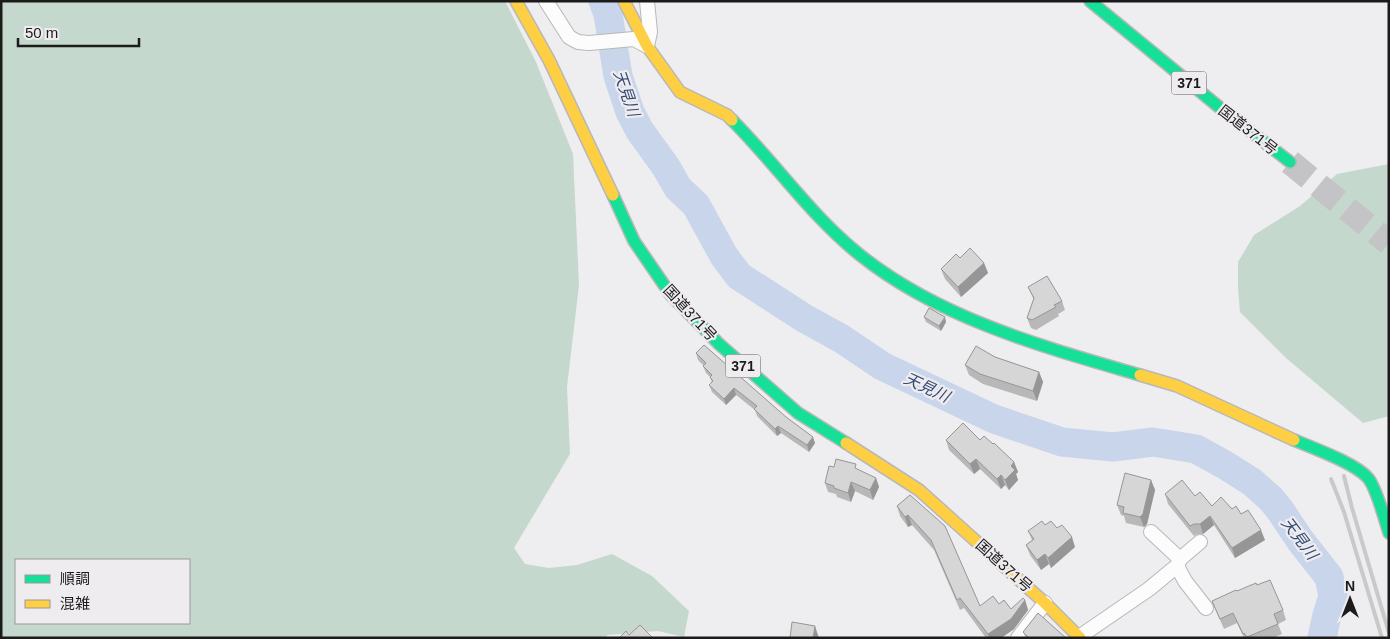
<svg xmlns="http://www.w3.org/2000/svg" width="1390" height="639" font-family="Arial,'Noto Sans JP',sans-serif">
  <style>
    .forest { fill: #c5d8cd; fill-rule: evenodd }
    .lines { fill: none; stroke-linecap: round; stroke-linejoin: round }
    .river { stroke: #c9d5eb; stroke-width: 29 }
    .highway-tunnel { stroke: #c4c3c5; stroke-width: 25; stroke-dasharray: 25 12; stroke-linecap: butt }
    .street-casing { stroke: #b9b8b9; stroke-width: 16 }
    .fast-casing { stroke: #b9b8b9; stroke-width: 14 }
    .slow-casing { stroke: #b9b8b9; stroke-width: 14 }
    .street { stroke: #fcfcfd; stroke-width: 14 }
    .fast { stroke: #16e098; stroke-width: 11 }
    .slow { stroke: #ffcf43; stroke-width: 11 }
    .rail { stroke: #cac9ca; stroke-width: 4 }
    .wall { fill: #b9b8b9 }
    .shaded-wall { fill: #969696 }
    .building { fill: #d7d6d7; stroke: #969696 }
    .labels { text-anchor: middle; stroke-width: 4.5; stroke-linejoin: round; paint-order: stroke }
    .shield { fill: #efecf0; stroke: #5b5a5c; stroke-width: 1 }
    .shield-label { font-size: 14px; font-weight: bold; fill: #1c1b1c }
    .street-label { font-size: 15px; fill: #1c1b1c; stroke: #efecf0 }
    .water-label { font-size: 16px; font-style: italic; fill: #344c76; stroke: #efecf0 }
  </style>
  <rect width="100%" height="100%" fill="#eeedef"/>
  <!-- forest -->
  <g class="forest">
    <path d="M1,1H505L536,62L573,154L579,285L567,387L570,454L514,548L525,564L549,568L577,565L612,554L652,576L689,611L684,637L658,631L607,635V638H1ZM16,560H189V623H16Z"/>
    <path d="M1389,164V416L1363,423L1286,358L1240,312L1238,288V262L1254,235L1300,206L1337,174Z"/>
  </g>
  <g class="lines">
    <!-- river -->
    <path class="river" d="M603,1L608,14L618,76L630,112L640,131L666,167L678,188L696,205L724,256L739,276L804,318L842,339L882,366L994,419L1062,442L1113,447L1153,442L1196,449L1225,465L1252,482L1271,499L1280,510L1300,540L1329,577L1333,596L1327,615L1322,638"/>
    <!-- highway-tunnel -->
    <path class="highway-tunnel" d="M1290,162L1389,243"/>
    <defs>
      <g id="street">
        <path d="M546,1L569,37L578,42L589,43L634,39L647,46L650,32L647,1"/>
        <path d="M1151,532L1180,559"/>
        <path d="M1177,566L1185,581L1206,608"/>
        <path d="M1079,637L1149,589L1172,570L1177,566L1180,559L1200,542"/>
        <path d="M1018,638L1045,603"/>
      </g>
      <g id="fast">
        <path d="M1090,1L1219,107L1290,162"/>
        <path d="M732,120C776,164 811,216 860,255C940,319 1044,347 1140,375"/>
        <path d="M613,195L634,241L671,295L719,344L798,413L846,443"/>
        <path d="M1294,440C1313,448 1355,463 1368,478C1376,487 1385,520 1389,533"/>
      </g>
      <g id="slow">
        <path d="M516,1L549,60L613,195"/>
        <path d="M624,1L647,46L680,92L727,115L732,120"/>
        <path d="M1140,375L1177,386L1294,440"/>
        <path d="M846,443L919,490L1045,603L1080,638"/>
      </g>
    </defs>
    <!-- street casing -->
    <use href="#street" class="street-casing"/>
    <!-- fast casing -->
    <use href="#fast" class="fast-casing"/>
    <!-- slow casing -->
    <use href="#slow" class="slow-casing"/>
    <!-- street -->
    <use href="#street" class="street"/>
    <!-- fast -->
    <use href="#fast" class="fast"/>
    <!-- slow -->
    <use href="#slow" class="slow"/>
    <!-- rail -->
    <g class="rail">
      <path d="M1344,476L1352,508L1389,633"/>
      <path d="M1331,479L1344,512L1382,638"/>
    </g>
  </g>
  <!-- wall -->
  <g class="wall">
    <path d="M960,258L984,263L988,273L961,297L945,279L941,269Z"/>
    <path d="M1028,287L1062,301L1065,310L1058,314L1059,316L1036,330L1031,328L1027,318L1034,300Z"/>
    <path d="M924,317L946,322L941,331L926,322Z"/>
    <path d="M696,353L815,443L809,452L781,433L777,436L757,416L755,410L736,395L726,405L712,392L709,385L712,383L710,377L706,373L703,366H704L698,360Z"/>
    <path d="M995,357L1039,372L1043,382L1037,401L983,384L969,375L965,365Z"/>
    <path d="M946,440L993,444L1014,462L1018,472L1016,474L1018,480L1009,490L1005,485L1001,489L980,469L974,474L949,450Z"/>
    <path d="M858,470L876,478L879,487L873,500L855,491L851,502L837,497L836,494L828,492L825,483Z"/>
    <path d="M1151,480L1155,490L1147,524L1144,527L1126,523L1124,516L1121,515L1117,505Z"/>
    <path d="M1165,494L1195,496L1212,506L1232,509L1241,514L1265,540L1235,558L1214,525L1203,534H1198L1194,536L1168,504Z"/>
    <path d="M910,495L980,606L999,604L1011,609L1025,600L1028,610L1014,629L1001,638H986L964,608L960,610L934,550L912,525L908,527L900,516L897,506Z"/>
    <path d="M1045,525L1057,528L1075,547L1051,568L1049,564L1041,570L1030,555L1026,545L1032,540L1028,531Z"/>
    <path d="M1257,585L1283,610L1286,620L1278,624L1282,634L1273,638H1244L1237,623L1224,629L1216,611L1212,601L1237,591Z"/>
    <path d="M1023,632L1066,638H1026Z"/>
  </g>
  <!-- shaded-wall -->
  <g class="shaded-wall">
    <path d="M984,263L988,273L961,297L958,287Z"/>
    <path d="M945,317L946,322L941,331L939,326Z"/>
    <path d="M1039,372L1043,382L1037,401L1033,391Z"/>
    <path d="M734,388L736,395L726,405L724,399Z"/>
    <path d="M778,426L781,433L777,436L775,429Z"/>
    <path d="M813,437L815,443L809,452L807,445Z"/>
    <path d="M976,459L980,469L974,474L970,464Z"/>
    <path d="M1014,462L1018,472L1016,474L1018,480L1009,490L1005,480L1011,466Z"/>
    <path d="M1001,475L1005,485L1001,489L997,479Z"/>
    <path d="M876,478L879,487L873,500L870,490Z"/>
    <path d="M1151,480L1155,490L1147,524L1144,527L1140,517Z"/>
    <path d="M851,482L855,491L851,502L848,493Z"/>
    <path d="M908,515L912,525L908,527L905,517Z"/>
    <path d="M1210,516L1214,525L1203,534L1200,524Z"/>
    <path d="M1261,530L1265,540L1235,558L1232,548Z"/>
    <path d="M1072,537L1075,547L1051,568L1048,558Z"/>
    <path d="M1045,554L1049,564L1041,570L1037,560Z"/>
    <path d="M1025,600L1028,610L1014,629L1001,638H989L988,634Z"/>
    <path d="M815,626L819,638H813Z"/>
  </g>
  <!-- building -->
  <g class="building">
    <path d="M970,248L984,263L958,287L941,269L956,254L960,258Z"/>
    <path d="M1047,276L1062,301L1054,305L1056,307L1032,320L1027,318L1034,298L1028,287Z"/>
    <path d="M929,308L945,317L939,326L924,317Z"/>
    <path d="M704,345L786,417L813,437L807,445L778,426L775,429L754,409L757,406L734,388L724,399L709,385L713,381L710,377L712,375L703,366L706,363L696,353Z"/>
    <path d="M976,346L995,357L1039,372L1033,391L980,374L965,365Z"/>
    <path d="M963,423L980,440L984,436L993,444L994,443L1014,462L1011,466L1015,470L1005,480L1001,475L997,479L976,459L970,464L946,440Z"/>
    <path d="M836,459L856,464L855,468L876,478L870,490L851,482L848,493L834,488V486L825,483L829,466L834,467Z"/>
    <path d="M1125,473L1151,480L1143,514L1140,517L1123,513L1124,507L1117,505Z"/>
    <path d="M1182,480L1195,496L1200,492L1212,506L1221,497L1232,509L1236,506L1241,514L1248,510L1261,530L1232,548L1210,516L1200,524H1194L1190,526L1165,494Z"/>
    <path d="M910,495L945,526L980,606L993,596L999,604L1004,600L1011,609L1023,598L1025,600L1011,619L988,634L960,598L957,600L931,540L908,515L905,517L897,506Z"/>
    <path d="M1042,521L1045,525L1051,521L1057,528L1062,525L1072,537L1048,558L1045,554L1037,560L1026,545L1034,539L1028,531Z"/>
    <path d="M1270,580L1283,610L1274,614L1278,624L1247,637L1244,633L1243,634L1233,613L1220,619L1212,601L1236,590L1237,591L1256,583L1257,585Z"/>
    <path d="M1038,613L1066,638H1029L1023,632Z"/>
    <path d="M792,622L815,626L813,638H790Z"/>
    <path d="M640,625L653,638H619L626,631L629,635Z"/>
  </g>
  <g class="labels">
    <!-- shield labels -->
    <g class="shield">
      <rect x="1171.5" y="71.5" width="35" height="23" rx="4"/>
      <rect x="725.5" y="354.5" width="35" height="23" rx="4"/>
    </g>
    <g class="shield-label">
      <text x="1189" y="88">371</text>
      <text x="743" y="371">371</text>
    </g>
    <!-- street labels -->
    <g class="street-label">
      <text transform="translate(1248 130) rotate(38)" y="5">国道371号</text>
      <text transform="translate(690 313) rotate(47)" y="5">国道371号</text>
      <text transform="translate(1004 566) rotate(42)" y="5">国道371号</text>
    </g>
    <!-- water labels -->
    <g class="water-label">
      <text transform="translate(627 93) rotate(71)" y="6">天見川</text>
      <text transform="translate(927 387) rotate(25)" y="6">天見川</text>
      <text transform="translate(1300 538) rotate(53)" y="6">天見川</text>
    </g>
  </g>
  <!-- border -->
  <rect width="1390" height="639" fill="none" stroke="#1c1b1c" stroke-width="5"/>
  <!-- legend -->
  <rect x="15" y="559" width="175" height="65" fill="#efecf0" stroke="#9b989b"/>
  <rect x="25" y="575" width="25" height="8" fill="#16e098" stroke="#9b989b"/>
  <text x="60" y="584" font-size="15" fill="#1c1b1c">順調</text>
  <rect x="25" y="600" width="25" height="8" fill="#ffcf43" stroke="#9b989b"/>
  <text x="60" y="609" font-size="15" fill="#1c1b1c">混雑</text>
  <!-- north arrow -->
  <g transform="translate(1350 599)" stroke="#efecf0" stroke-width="4" paint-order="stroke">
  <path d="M0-4L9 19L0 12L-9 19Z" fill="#1c1b1c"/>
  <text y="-8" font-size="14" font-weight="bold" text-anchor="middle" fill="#1c1b1c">N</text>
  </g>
  <!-- scale -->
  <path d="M18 38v8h121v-8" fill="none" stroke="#1c1b1c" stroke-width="2.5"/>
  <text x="25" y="38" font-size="15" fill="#1c1b1c" stroke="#efecf0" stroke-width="4" paint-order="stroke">50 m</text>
</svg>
